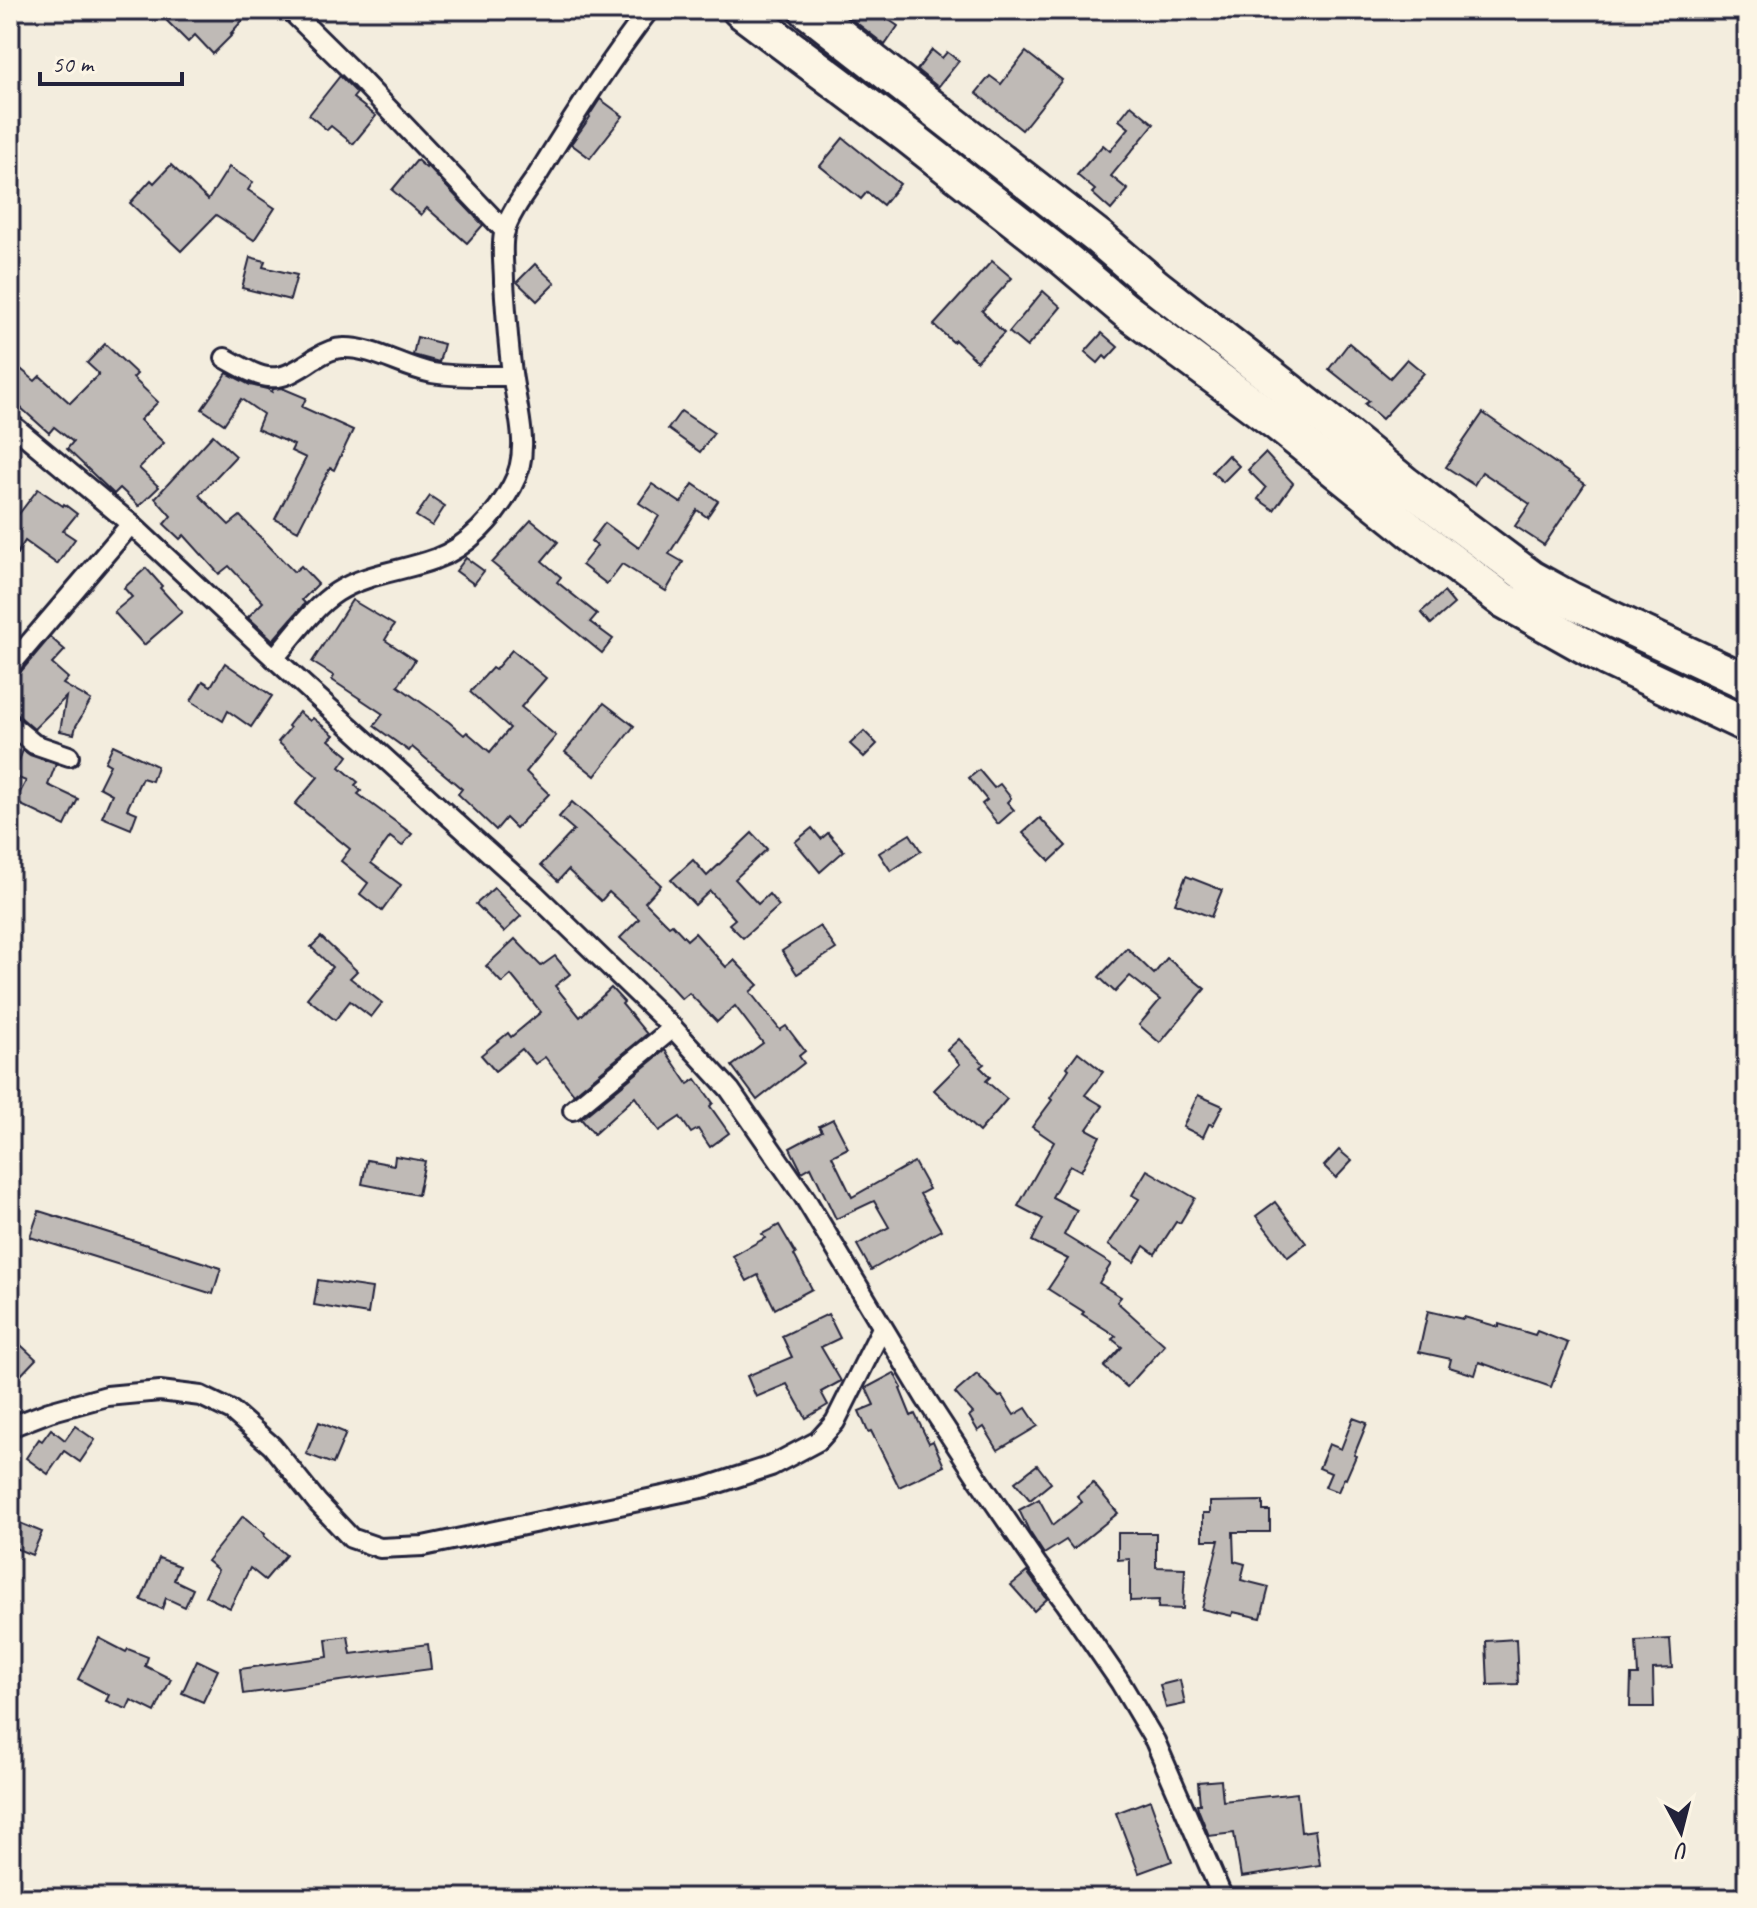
<svg xmlns="http://www.w3.org/2000/svg" width="1757" height="1908" font-family="Caveat,sans-serif">
  <style>
    .building { fill: #bfbab6; stroke: #22223b; stroke-width: 2 }
    .lines { fill: none; stroke-linecap: round; stroke-linejoin: round }
    .street-casing { stroke: #22223b; stroke-width: 24 }
    .highway-casing { stroke: #22223b; stroke-width: 40 }
    .street { stroke: #fcf5e5; stroke-width: 18 }
    .highway { stroke: #fcf5e5; stroke-width: 34 }
  </style>
  <rect width="100%" height="100%" fill="#f3edde"/>
  <filter id="ink" filterUnits="userSpaceOnUse"><feTurbulence type="fractalNoise" baseFrequency=".0125" numOctaves="2"/><feDisplacementMap in="SourceGraphic" scale="16" xChannelSelector="R" yChannelSelector="G"/><feConvolveMatrix kernelMatrix="1 2 1 2 8 2 1 2 1" color-interpolation-filters="sRGB"/></filter>
  <g filter="url(#ink)">
    <!-- building -->
    <g class="building">
      <path d="M179,10H252L231,33L233,34L213,54L195,35L188,42L167,21Z"/>
      <path d="M840,10H874L898,26L885,45Z"/>
      <path d="M932,50L942,58L947,52L959,61L938,87L917,70Z"/>
      <path d="M1026,52L1062,80L1022,130L976,93L990,76L1001,84Z"/>
      <path d="M340,76L357,93L353,98L376,116L353,144L331,126L327,130L309,115Z"/>
      <path d="M600,99L623,116L590,158L571,144L590,117L589,116Z"/>
      <path d="M1131,105L1154,124L1111,176L1128,190L1111,210L1092,193L1095,190L1077,175L1103,145L1110,151L1129,128L1119,120Z"/>
      <path d="M843,138L900,184L883,205L867,192L861,199L820,166Z"/>
      <path d="M417,160L426,168L427,166L483,225L467,243L427,208L421,215L392,190Z"/>
      <path d="M171,165L208,200L229,167L253,182L248,190L275,208L254,240L216,215L181,251L130,203L151,180L154,183Z"/>
      <path d="M250,257L265,261L263,267L297,275L290,300L242,288Z"/>
      <path d="M992,261L1012,278L982,311L1004,333L977,361L955,340L953,342L934,325Z"/>
      <path d="M535,264L555,283L537,301L517,282Z"/>
      <path d="M1043,291L1061,307L1027,347L1009,332Z"/>
      <path d="M1102,333L1118,347L1107,359L1104,356L1098,363L1085,352Z"/>
      <path d="M417,337L444,344L439,362L413,355Z"/>
      <path d="M1349,343L1390,378L1407,359L1424,373L1382,419L1365,404L1369,401L1329,369Z"/>
      <path d="M105,344L137,374L133,378L158,402L140,420L164,443L139,468L159,487L139,506L120,488L114,494L67,449L73,442L54,427L49,433L10,398V360L35,381L40,376L70,403L99,374L87,363Z"/>
      <path d="M227,373L250,385L267,389L272,392L273,389L282,388L306,398L302,407L353,430L334,470L330,468L298,531L275,519L306,458L291,451L294,445L257,429L263,414L241,399L224,424L202,409Z"/>
      <path d="M681,411L714,433L700,452L668,429Z"/>
      <path d="M1483,413L1585,484L1544,545L1515,526L1530,504L1482,472L1474,485L1446,467Z"/>
      <path d="M213,435L236,456L199,495L229,525L240,516L294,572L301,566L318,584L302,600L305,603L273,640L248,617L263,602L229,566L219,574L184,535L180,539L164,524L171,516L155,498Z"/>
      <path d="M1265,453L1293,483L1274,510L1258,499L1266,488L1248,470Z"/>
      <path d="M1228,455L1239,466L1223,482L1212,472Z"/>
      <path d="M652,484L681,503L693,484L718,501L707,517L697,510L669,554L683,562L666,591L622,564L607,584L582,565L597,546L591,541L605,523L639,548L659,516L639,503Z"/>
      <path d="M38,489L63,506L64,504L77,514L63,531L75,539L57,564L25,541L10,565V538L17,526L12,523Z"/>
      <path d="M430,496L445,506L432,526L416,516Z"/>
      <path d="M531,520L558,542L542,561L561,577L557,582L597,614L590,622L613,639L602,653L492,563Z"/>
      <path d="M466,558L484,571L474,584L456,571Z"/>
      <path d="M146,568L162,586L160,588L182,612L144,645L114,612L132,597L124,588Z"/>
      <path d="M1444,592L1454,604L1431,624L1421,612Z"/>
      <path d="M352,600L394,625L385,640L415,660L398,686L449,722L464,735L467,732L490,752L510,728L470,692L492,668L495,670L512,650L546,678L521,707L556,736L526,772L549,794L516,828L506,818L496,830L458,794L462,789L412,747L409,751L374,726L383,714L332,680L334,676L312,662Z"/>
      <path d="M50,637L65,650L52,664L68,678L63,684L91,700L76,726L74,734L60,731L66,697L34,729L18,715L10,712V678L19,674Z"/>
      <path d="M225,663L272,696L251,727L228,711L223,721L191,701L203,681L211,686Z"/>
      <path d="M604,703L634,726L595,776L565,752Z"/>
      <path d="M299,712L310,721L313,718L334,735L329,740L348,756L340,767L358,782L355,785L361,791L358,794L412,834L402,846L390,837L371,863L401,885L382,911L360,894L368,883L341,861L350,849L295,804L318,777L278,742L290,728L288,726Z"/>
      <path d="M864,731L877,744L864,757L850,744Z"/>
      <path d="M113,745L157,766L152,781L142,778L127,809L137,813L131,829L102,817L112,794L99,787L110,765L105,762Z"/>
      <path d="M23,750L30,755L56,764L48,785L78,799L65,826L15,802L26,781L13,776Z"/>
      <path d="M979,770L994,788L1000,784L1011,798L1007,802L1014,810L998,824L982,804L987,800L969,778Z"/>
      <path d="M572,802L611,836L610,837L661,885L645,902L669,926L672,924L687,940L695,933L726,967L734,960L758,985L750,992L780,1030L786,1026L805,1051L799,1056L804,1063L757,1100L732,1066L763,1043L735,1006L717,1022L689,993L682,999L654,969L620,938L639,919L609,892L601,901L568,870L558,881L541,865L574,830L559,817Z"/>
      <path d="M1040,818L1066,846L1050,861L1023,833Z"/>
      <path d="M812,828L821,839L828,833L844,851L820,872L795,842Z"/>
      <path d="M752,833L767,849L735,879L758,904L769,894L779,906L743,938L729,924L735,919L710,891L695,905L671,880L693,860L707,876Z"/>
      <path d="M910,834L921,851L891,871L879,853Z"/>
      <path d="M1186,876L1222,890L1211,917L1175,903Z"/>
      <path d="M494,888L521,916L504,932L476,904Z"/>
      <path d="M820,926L836,949L797,974L782,951Z"/>
      <path d="M321,937L357,971L350,978L382,1003L371,1017L350,1001L335,1020L307,998L332,967L311,947Z"/>
      <path d="M515,939L541,966L555,956L570,974L555,986L580,1017L611,988L624,1002L622,1004L647,1034L574,1094L545,1057L535,1064L522,1049L495,1071L481,1055L508,1033L511,1037L541,1012L511,975L502,983L486,966Z"/>
      <path d="M1127,948L1154,974L1167,958L1205,989L1160,1043L1139,1025L1160,1000L1130,976L1115,992L1099,977Z"/>
      <path d="M959,1039L984,1064L980,1067L990,1077L986,1081L1007,1099L979,1132L934,1090L960,1064L947,1050Z"/>
      <path d="M665,1050L688,1084L696,1079L713,1103L710,1106L729,1133L710,1147L698,1129L691,1133L680,1117L659,1131L635,1097L594,1134L581,1119Z"/>
      <path d="M1078,1052L1103,1072L1085,1095L1103,1106L1087,1129L1100,1136L1081,1171L1070,1165L1052,1197L1077,1210L1064,1235L1111,1264L1099,1283L1121,1297L1117,1302L1165,1345L1127,1387L1104,1367L1122,1347L1112,1339L1116,1336L1082,1314L1084,1312L1048,1289L1068,1259L1032,1241L1043,1219L1018,1206L1054,1142L1032,1127L1052,1100L1050,1098L1069,1069L1067,1067Z"/>
      <path d="M1198,1095L1223,1106L1213,1125L1209,1124L1203,1137L1183,1127Z"/>
      <path d="M833,1119L848,1148L832,1156L852,1197L914,1162L929,1189L920,1194L941,1230L871,1270L857,1245L889,1227L874,1201L836,1219L811,1167L802,1172L790,1148L822,1131L819,1126Z"/>
      <path d="M1339,1150L1352,1161L1336,1178L1324,1166Z"/>
      <path d="M395,1156L425,1161L418,1195L362,1184L367,1160L394,1165Z"/>
      <path d="M1147,1170L1195,1198L1180,1223L1176,1222L1155,1254L1144,1246L1134,1262L1108,1245L1139,1199L1132,1195Z"/>
      <path d="M1275,1202L1306,1243L1288,1257L1256,1216Z"/>
      <path d="M39,1211L221,1268L213,1294L30,1237Z"/>
      <path d="M779,1225L796,1254L794,1255L812,1289L775,1309L758,1275L747,1281L733,1256L765,1238L762,1234Z"/>
      <path d="M318,1280L372,1288L368,1314L314,1305Z"/>
      <path d="M1428,1311L1463,1319L1464,1317L1499,1327V1324L1535,1335L1537,1331L1568,1343L1551,1387L1479,1362L1475,1375L1449,1367L1451,1359L1419,1352Z"/>
      <path d="M828,1314L840,1338L821,1347L841,1381L821,1392L828,1405L806,1418L787,1384L756,1397L747,1376L792,1357L782,1336Z"/>
      <path d="M10,1335L36,1359L18,1378L10,1371Z"/>
      <path d="M894,1373L902,1388L900,1389L911,1416L915,1414L929,1443L933,1441L944,1466L899,1487L871,1431L868,1432L859,1411L874,1405L866,1388Z"/>
      <path d="M977,1374L999,1397L1002,1396L1014,1415L1026,1408L1038,1426L998,1450L984,1427L978,1431L969,1416L973,1413L955,1393Z"/>
      <path d="M1353,1418L1367,1423L1354,1455L1356,1456L1346,1479L1344,1478L1338,1492L1325,1487L1331,1473L1319,1468L1329,1444L1341,1449Z"/>
      <path d="M319,1422L346,1433L333,1464L306,1454Z"/>
      <path d="M75,1426L95,1440L80,1462L64,1451L48,1474L26,1458L39,1439L42,1441L51,1429L65,1440Z"/>
      <path d="M1037,1465L1051,1483L1030,1500L1015,1482Z"/>
      <path d="M1093,1483L1118,1513L1073,1549L1066,1540L1044,1554L1029,1531L1019,1510L1039,1499L1053,1525L1082,1502L1077,1496Z"/>
      <path d="M1263,1501V1511H1270V1532H1233L1234,1561L1245,1564L1241,1580L1269,1587L1261,1618L1233,1612L1232,1616L1202,1609L1219,1540H1203V1513H1210V1502Z"/>
      <path d="M243,1516L265,1534L264,1536L286,1555L265,1580L250,1568L230,1608L205,1596L218,1570L207,1561Z"/>
      <path d="M10,1519L42,1532L32,1555L10,1546Z"/>
      <path d="M1118,1533H1156V1567L1185,1568L1183,1609L1158,1608L1159,1600L1130,1601V1559L1118,1560Z"/>
      <path d="M159,1558L179,1566L174,1580L193,1589L185,1607L166,1598L162,1609L141,1600Z"/>
      <path d="M1027,1572L1047,1599L1034,1611L1011,1585Z"/>
      <path d="M348,1636L351,1654L428,1644L431,1669L243,1694L240,1669L328,1657L326,1639Z"/>
      <path d="M99,1638L126,1652L128,1649L148,1657L145,1666L171,1679L155,1712L131,1700L127,1709L106,1701L109,1695L78,1679Z"/>
      <path d="M1516,1639L1518,1684L1488,1685L1486,1641Z"/>
      <path d="M1670,1639L1672,1668L1653,1669L1654,1707H1630L1631,1675H1638L1636,1641Z"/>
      <path d="M197,1660L218,1670L203,1702L182,1693Z"/>
      <path d="M1180,1680L1185,1704L1166,1708L1160,1685Z"/>
      <path d="M1221,1780L1223,1801L1297,1793L1301,1832L1315,1830L1320,1865L1241,1877L1234,1833L1209,1836L1198,1809L1197,1804H1200L1198,1782Z"/>
      <path d="M1150,1800L1172,1861L1139,1873L1116,1813Z"/>
    </g>
    <g class="lines">
      <defs>
        <g id="street">
          <path d="M290,10L359,78L505,231"/>
          <path d="M225,358C265,380 274,387 314,359C322,354 333,348 343,348C373,347 402,367 432,373C457,377 486,376 512,376"/>
          <path d="M10,423L131,524L274,658L536,895L673,1028L730,1090L805,1198L926,1399L979,1480L1038,1566L1065,1602L1120,1682L1155,1741L1223,1898"/>
          <path d="M274,658C294,636 312,608 337,592C367,573 403,571 435,559C467,548 496,516 512,486C532,451 517,411 512,373C508,343 506,313 504,282C504,266 501,250 504,234C508,215 526,192 537,176C572,119 608,63 649,10"/>
          <path d="M10,666L131,524"/>
          <path d="M10,724L34,744L69,756"/>
          <path d="M573,1110L673,1028"/>
          <path d="M10,1427L49,1412L107,1396L160,1391L201,1396L232,1411L272,1446L317,1502L351,1538L380,1548L423,1546L706,1487L771,1466L818,1441L835,1422L882,1328"/>
        </g>
        <g id="highway">
          <path d="M740,10L908,136L1061,256L1125,310L1277,423L1410,530L1503,600L1608,659L1747,725"/>
          <path d="M807,10L1098,237L1155,286L1324,418L1405,484L1531,578L1571,600L1747,682"/>
        </g>
      </defs>
      <!-- street casing -->
      <use href="#street" class="street-casing"/>
      <!-- highway casing -->
      <use href="#highway" class="highway-casing"/>
      <!-- street -->
      <use href="#street" class="street"/>
      <!-- highway -->
      <use href="#highway" class="highway"/>
    </g>
  </g>
  <!-- margin -->
  <rect width="1757" height="1908" fill="none" stroke="#fcf5e5" stroke-width="40"/>
  <rect x="20" y="20" width="1717" height="1868" fill="none" stroke="#22223b" stroke-width="3" filter="url(#ink)"/>
  <!-- north arrow -->
  <g transform="translate(1681 1832) rotate(173)" stroke="#fcf5e5" stroke-width="6" paint-order="stroke">
  <path d="M0-6L14 30L0 20L-14 30Z" fill="#22223b"/>
  <text y="-12" font-size="22" font-weight="bold" text-anchor="middle" fill="#22223b">U</text>
  </g>
  <!-- scale -->
  <path d="M40 72v12h142v-12" fill="none" stroke="#22223b" stroke-width="4"/>
  <text x="52" y="72" font-size="24" fill="#22223b" stroke="#fcf5e5" stroke-width="6" paint-order="stroke">50 m</text>
</svg>
